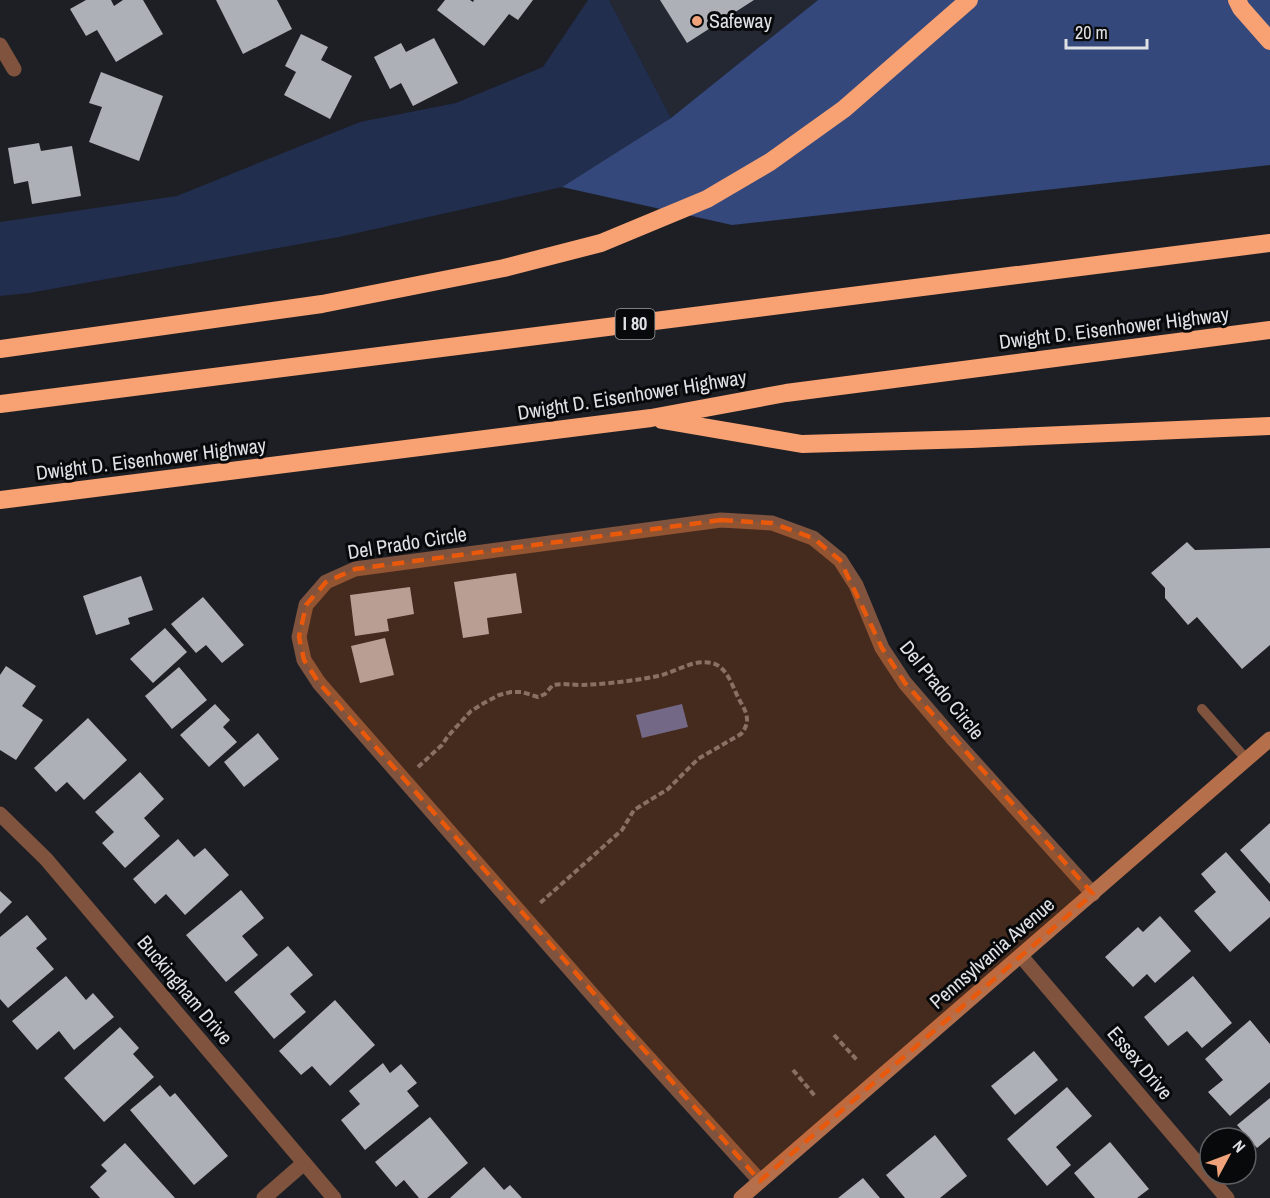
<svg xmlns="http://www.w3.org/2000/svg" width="1270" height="1198" font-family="'Archivo Narrow',sans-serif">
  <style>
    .built { fill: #242833 }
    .green { fill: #222e4e }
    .forest { fill: #35487c }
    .water { fill: #576ca4 }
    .building { fill: #adb0b6 }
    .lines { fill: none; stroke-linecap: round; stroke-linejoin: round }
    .path { stroke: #737579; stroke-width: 4; stroke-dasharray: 6 3; stroke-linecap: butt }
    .lane { stroke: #7f533d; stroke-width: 10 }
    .street { stroke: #7f533d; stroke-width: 15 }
    .secondary { stroke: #b66f4b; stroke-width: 15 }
    .highway { stroke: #f8a173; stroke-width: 18 }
    .marked { fill: #e8590c; fill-opacity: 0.2; stroke: #e8590c; stroke-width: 4.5; stroke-dasharray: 12 8; stroke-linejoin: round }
    .poi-dot { fill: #f0a27a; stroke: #08090b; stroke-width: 2 }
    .labels { text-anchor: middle; stroke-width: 6; stroke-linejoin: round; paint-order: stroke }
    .shield { fill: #08090b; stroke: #9ea0a3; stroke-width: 1.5 }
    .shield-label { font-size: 18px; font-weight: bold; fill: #dfe1e4 }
    .poi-label { font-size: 20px; fill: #dfe1e4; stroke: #08090b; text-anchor: start }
    .street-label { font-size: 20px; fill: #dfe1e4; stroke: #08090b }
  </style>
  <rect width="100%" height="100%" fill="#1d1f24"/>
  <!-- built -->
  <path class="built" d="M609,0H818L671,118Z"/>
  <!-- green -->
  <path class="green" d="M588,0H609L671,118L562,187L339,237L29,293L0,296V222L177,196L360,122L456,103L543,67Z"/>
  <!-- forest -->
  <path class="forest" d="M818,0H1270V165L732,225L562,187L671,118Z"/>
  <!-- water -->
  <path class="water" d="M682,704L688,727L642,738L636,715Z"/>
  <!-- building -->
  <g class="building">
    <path d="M86,0H111L114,6L123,0H143L163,34L116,62L97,30L86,36L70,9Z"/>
    <path d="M216,0H277L292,29L243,54Z"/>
    <path d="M445,0H470L473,2L474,0H533L518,20L509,14L484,46L437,10Z"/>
    <path d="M660,0H754L687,43Z"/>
    <path d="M301,34L328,47L321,60L352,76L330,119L284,95L296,72L285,66Z"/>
    <path d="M434,38L458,83L413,106L401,83L390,89L374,57L401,43L406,52Z"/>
    <path d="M101,72L163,96L139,161L89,142L102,107L89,103Z"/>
    <path d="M39,143L41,151L72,146L81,196L32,204L28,181L14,184L8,148Z"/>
    <path d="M1187,542L1195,550L1270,548V645L1242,669L1197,617L1188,625L1165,598V588L1151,573Z"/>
    <path d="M516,573L522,613L487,618L489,634L463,638L454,582Z"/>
    <path d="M141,576L153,610L128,618L130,624L96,635L83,596Z"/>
    <path d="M410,587L414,614L387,619L389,631L355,636L350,595Z"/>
    <path d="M203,597L244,645L222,663L206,645L196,653L171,624Z"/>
    <path d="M165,628L187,652L153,683L130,659Z"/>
    <path d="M385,638L394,675L360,683L351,646Z"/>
    <path d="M6,666L36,686L22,706L43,720L16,760L0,750V675Z"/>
    <path d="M179,667L207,700L172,729L145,696Z"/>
    <path d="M215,704L230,720L223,727L237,742L209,767L180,735Z"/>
    <path d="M88,718L127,760L84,800L67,782L56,792L34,768Z"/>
    <path d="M258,733L279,759L244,787L224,762Z"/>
    <path d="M140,772L164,799L144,818L160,836L125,868L102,843L114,832L95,812Z"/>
    <path d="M1270,823V884L1240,850Z"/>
    <path d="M178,839L194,857L205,848L229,875L185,915L166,894L155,904L133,879Z"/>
    <path d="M1226,852L1270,902V917L1230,952L1194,911L1216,892L1201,874Z"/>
    <path d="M241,890L264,918L242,936L258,955L226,982L186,935Z"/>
    <path d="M0,891L12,902L0,914Z"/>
    <path d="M27,915L47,939L36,948L54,969L8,1008L0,999V937Z"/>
    <path d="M1160,916L1191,951L1155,983L1147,974L1133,987L1105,957L1138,927L1143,932Z"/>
    <path d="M288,946L313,975L290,994L306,1012L274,1039L234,992Z"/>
    <path d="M66,976L86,1000L93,993L114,1017L74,1050L59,1031L37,1050L12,1021Z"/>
    <path d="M1193,976L1232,1023L1202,1048L1187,1031L1168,1046L1144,1017Z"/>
    <path d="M335,1000L375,1045L330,1086L312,1066L301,1075L279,1051Z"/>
    <path d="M1250,1020L1270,1044V1082L1230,1116L1208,1092L1223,1080L1205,1059Z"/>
    <path d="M120,1027L139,1048L133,1054L154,1077L104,1122L64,1078Z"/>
    <path d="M1034,1051L1058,1080L1015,1115L991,1086Z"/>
    <path d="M383,1063L390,1073L401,1064L417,1083L407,1091L419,1106L365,1150L341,1120L360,1104L349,1091Z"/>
    <path d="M160,1085L170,1097L175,1093L228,1156L194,1185L130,1110Z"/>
    <path d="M1067,1087L1092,1116L1056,1147L1071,1165L1047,1186L1007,1139Z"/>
    <path d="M1270,1098V1137L1257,1148L1237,1125Z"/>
    <path d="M430,1117L468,1163L427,1198H419L404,1180L396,1187L375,1162Z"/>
    <path d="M935,1135L967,1176L940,1198H905L886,1175Z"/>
    <path d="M1110,1142L1149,1189L1137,1198H1095L1074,1173Z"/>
    <path d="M125,1143L175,1198H100L90,1187L107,1171L101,1165Z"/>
    <path d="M484,1167L504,1190L510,1185L522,1198H450Z"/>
    <path d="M863,1178L880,1198H838Z"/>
  </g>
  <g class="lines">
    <!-- path -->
    <g class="path">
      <path d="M418,767L442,745L448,736L471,711L484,703L499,695L511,692H522L538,697L545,694L553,685C563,683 571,685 581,685C606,684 633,681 658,676C677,672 695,657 715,664C729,670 733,689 740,701C747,713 751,722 741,734L698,759L668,789L634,810L622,830L539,904"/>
      <path d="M834,1035L857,1060"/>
      <path d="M793,1070L815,1096"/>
    </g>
    <!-- lane -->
    <path class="lane" d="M1202,709L1247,760"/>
    <!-- street -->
    <g class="street">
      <path d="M0,45L14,69"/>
      <path d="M0,814L46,859L334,1198"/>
      <path d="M1021,956L1227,1198"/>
      <path d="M760,1181L625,1032L319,683L304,660L299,637L306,605L326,582L355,569L721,520L772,523L813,538L840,560L856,585L882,648L905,683L955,741L1093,894"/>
      <path d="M264,1198L304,1163"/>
    </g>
    <!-- secondary -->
    <path class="secondary" d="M741,1198L1270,739"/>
    <!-- highway -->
    <g class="highway">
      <path d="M1237,0L1241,8L1270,41"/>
      <path d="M0,349L322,304L504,268L601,243L707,199L770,162L844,109L969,0"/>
      <path d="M0,404L1270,243"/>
      <path d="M662,420L802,444L972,439L1270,426"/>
      <path d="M0,500L651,418L786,393L1270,330"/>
    </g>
  </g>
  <!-- marked area -->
  <path class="marked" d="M721,520L772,523L813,538L840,560L882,648L905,683L1093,894L760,1181L319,683L304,660L299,637L306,605L326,582L355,569Z"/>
  <!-- markers -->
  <circle class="poi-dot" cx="697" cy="21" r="6"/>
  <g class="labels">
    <!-- shield labels -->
    <rect class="shield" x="615.5" y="309" width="39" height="30" rx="4.5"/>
    <g class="shield-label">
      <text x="635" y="330">I 80</text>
    </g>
    <!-- poi labels -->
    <g class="poi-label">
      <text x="709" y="28">Safeway</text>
    </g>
    <!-- street labels -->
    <g class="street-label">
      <text transform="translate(1114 328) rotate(-7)" y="7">Dwight D. Eisenhower Highway</text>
      <text transform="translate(632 395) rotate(-9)" y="7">Dwight D. Eisenhower Highway</text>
      <text transform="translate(151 459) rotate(-7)" y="7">Dwight D. Eisenhower Highway</text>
      <text transform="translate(407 543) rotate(-9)" y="7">Del Prado Circle</text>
      <text transform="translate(942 690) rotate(51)" y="7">Del Prado Circle</text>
      <text transform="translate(992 953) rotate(-41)" y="7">Pennsylvania Avenue</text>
      <text transform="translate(185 990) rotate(50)" y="7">Buckingham Drive</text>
      <text transform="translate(1140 1063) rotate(50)" y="7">Essex Drive</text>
    </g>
  </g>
  <!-- north arrow -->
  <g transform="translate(1228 1156) rotate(49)"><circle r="28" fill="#08090b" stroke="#5e5f62" stroke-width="1.5"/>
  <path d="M0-4.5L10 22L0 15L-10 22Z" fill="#f0a27a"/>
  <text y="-9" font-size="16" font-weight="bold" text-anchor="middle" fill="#dfe1e4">N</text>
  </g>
  <!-- scale -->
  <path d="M1066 39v9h81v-9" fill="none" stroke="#dfe1e4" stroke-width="3"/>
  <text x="1075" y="39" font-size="18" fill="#dfe1e4" stroke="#08090b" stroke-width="4.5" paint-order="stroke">20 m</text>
</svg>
